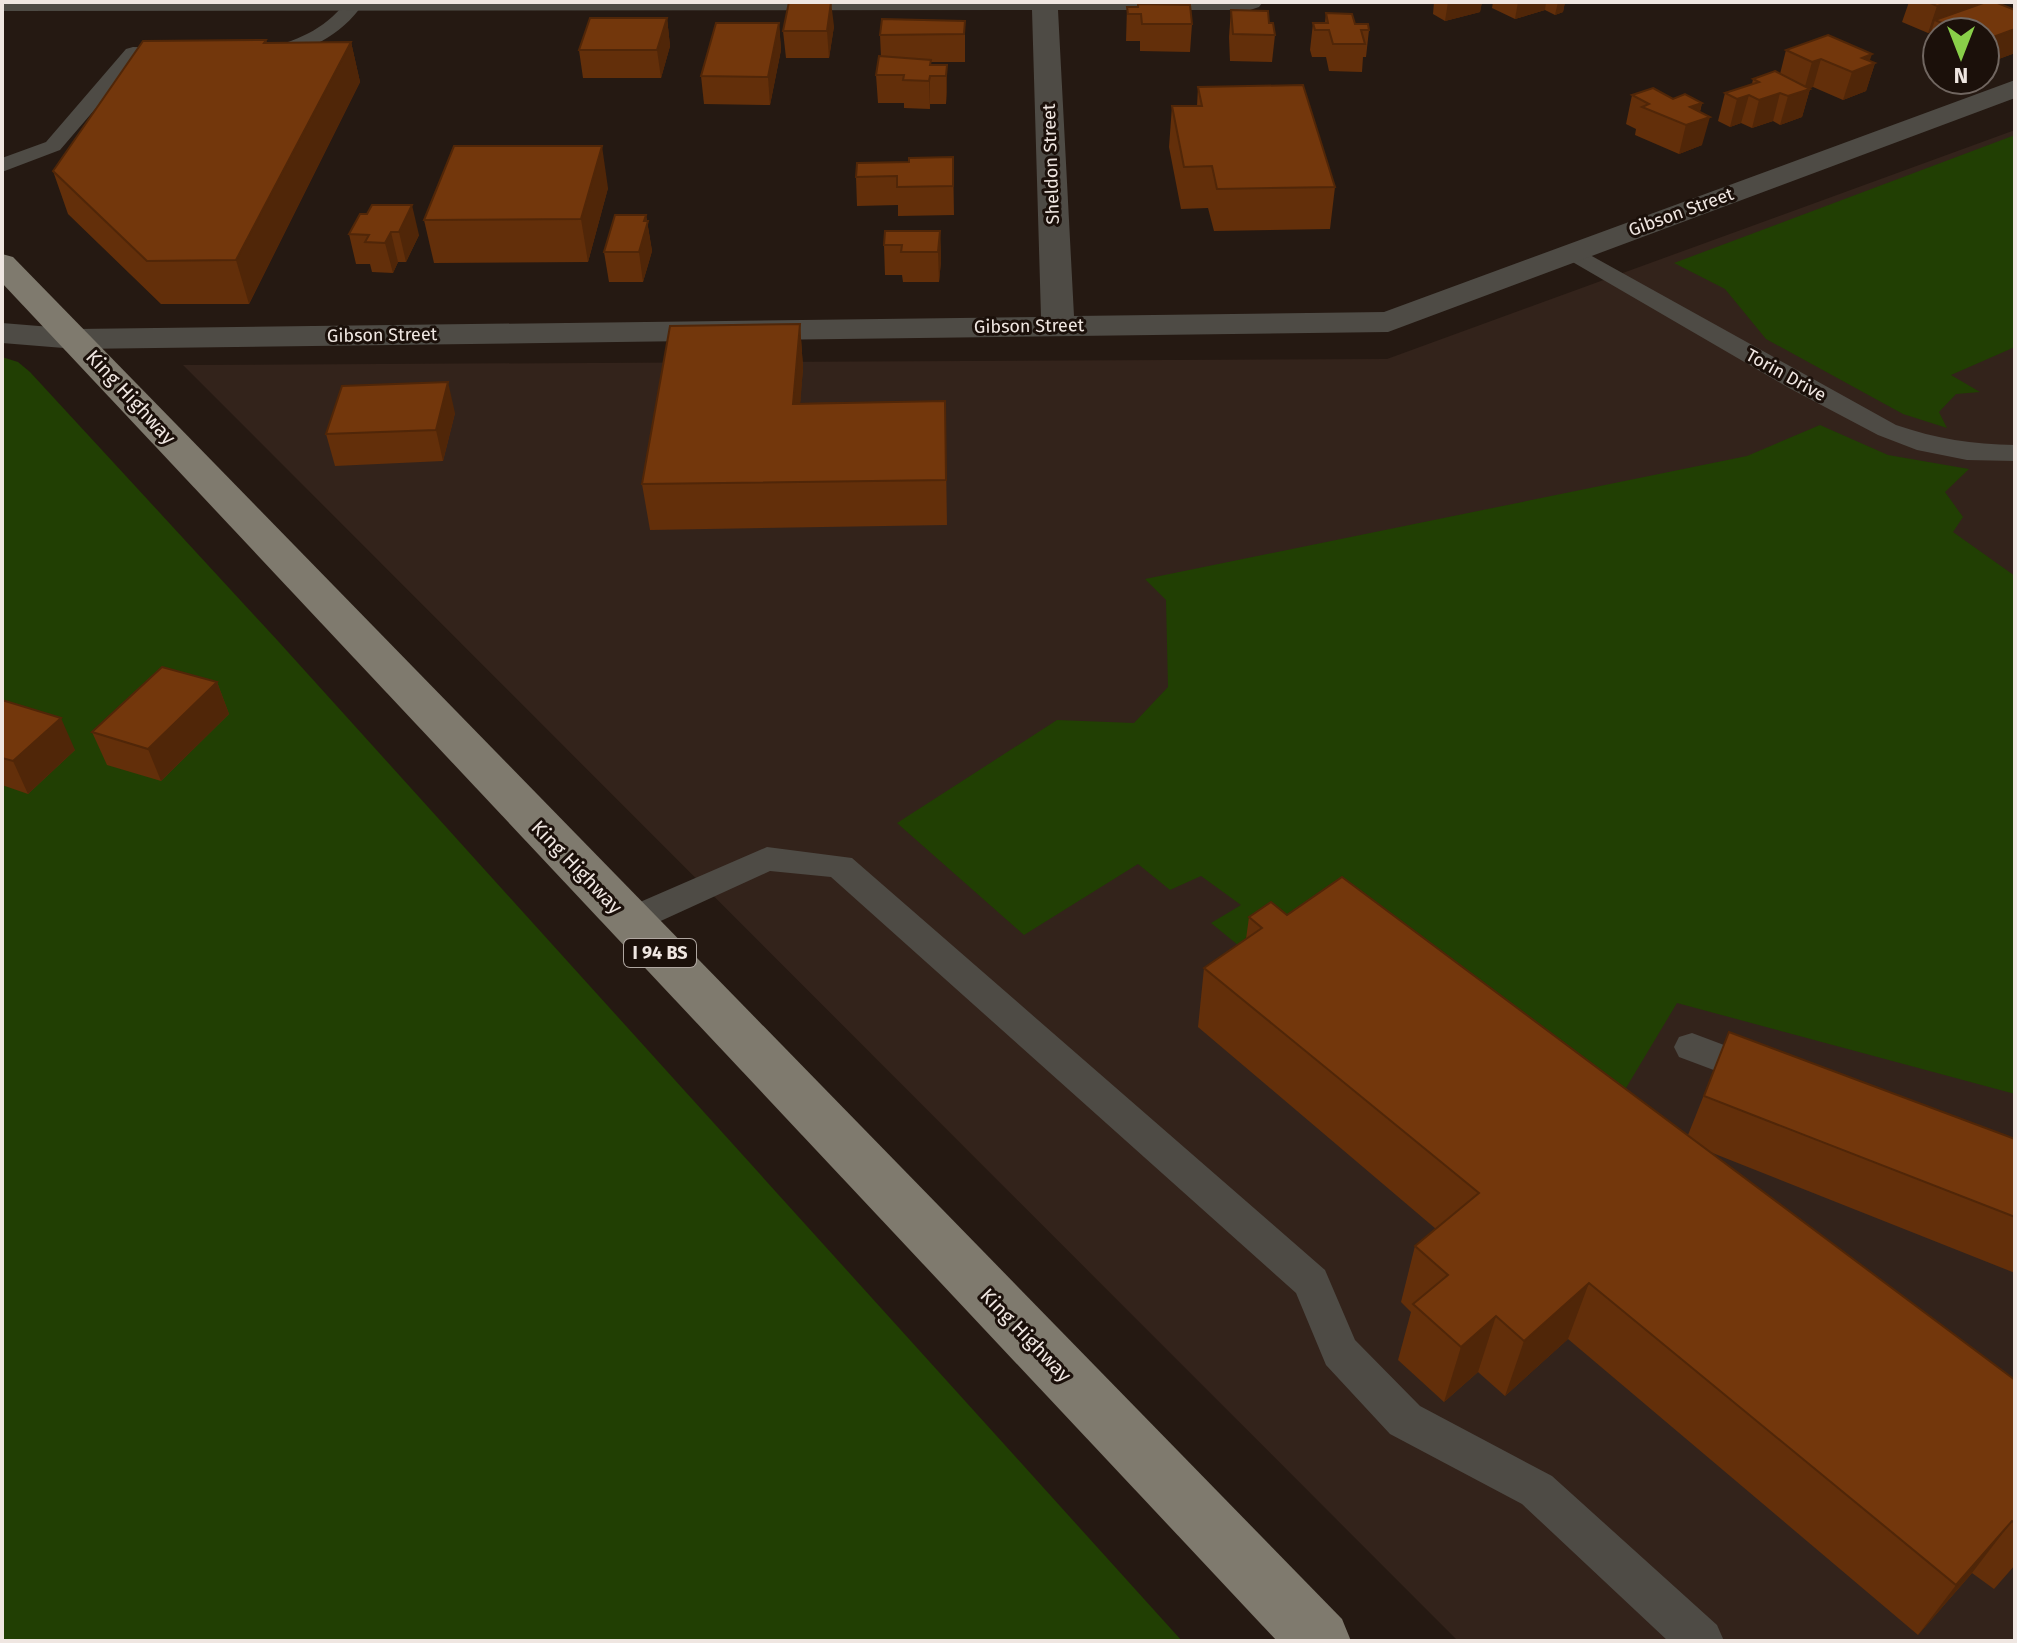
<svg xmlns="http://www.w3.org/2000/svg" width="2017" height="1643" font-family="'Fira Sans',sans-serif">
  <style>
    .industrial { fill: #33231b }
    .green { fill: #213f03 }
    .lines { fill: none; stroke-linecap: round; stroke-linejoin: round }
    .service { fill: #4e4b45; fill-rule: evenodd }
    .minor { fill: #4e4b45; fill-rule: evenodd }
    .primary { fill: #7f7a6e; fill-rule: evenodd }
    .wall { fill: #632f0a }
    .shaded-wall { fill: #502608 }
    .building { fill: #73370c; stroke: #502608; stroke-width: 2 }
    .labels { text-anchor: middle; stroke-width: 6; stroke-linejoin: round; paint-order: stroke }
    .far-street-label { font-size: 18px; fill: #efe6e1; stroke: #1b100a }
    .shield { fill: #1b100a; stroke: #afa6a0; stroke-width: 2 }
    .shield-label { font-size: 18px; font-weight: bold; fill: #efe6e1 }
    .street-label { font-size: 20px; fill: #efe6e1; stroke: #1b100a }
  </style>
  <rect width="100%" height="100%" fill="#251912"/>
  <!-- industrial -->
  <path class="industrial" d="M2015,130V1641H1458L183,365L1387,359Z"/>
  <!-- green -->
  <g class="green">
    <path d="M2015,135V347L1951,375L1980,392L1956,394L1939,412L1947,428L1903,414L1766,339L1725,289L1674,263Z"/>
    <path d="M2,357L18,362L30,372L278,641L1182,1641H2Z"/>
    <path d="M1820,425L1888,455L1969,469L1945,492L1963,517L1953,532L2015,576V1094L1677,1003L1602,1128L1244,950L1211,923L1241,905L1201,876L1170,890L1138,864L1024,935L897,823L1057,720L1134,723L1168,687L1166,600L1145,579L1747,456Z"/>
  </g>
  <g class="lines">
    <!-- service -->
    <g class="service">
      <path d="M346,2L364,3C339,38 309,50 268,60L258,54L261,50C296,41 323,31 346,2Z"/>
      <path d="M133,47L177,48L187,54L177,60L138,59L60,150L2,172V158L46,142L126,49Z"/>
      <path d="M1572,245L1896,425C1937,439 1972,444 2015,445V461L1967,460L1917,450L1878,435L1789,388L1564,257L1561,252L1564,247Z"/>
      <path d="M767,847L852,858L1325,1270L1355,1340L1420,1406L1552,1476L1717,1625L1724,1641H1668L1522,1504L1390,1434L1326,1365L1296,1293L831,877L770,871L641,930L629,933L617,930L612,921L617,912Z"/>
      <path d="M1692,1033L1772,1063L1777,1073L1772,1083L1759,1087L1679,1057L1674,1047L1679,1037Z"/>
    </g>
    <!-- minor -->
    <path class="minor" d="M2,2H1263L1259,7L1250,10H1058L1074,316L1384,312L2015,80V98L1388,332L76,349L2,343V323L76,329L1041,317L1032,10L2,11Z"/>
    <!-- primary -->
    <path class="primary" d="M2,254L13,257L1342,1619L1351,1641H1277L2,283Z"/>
  </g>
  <!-- wall -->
  <g class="wall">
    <path d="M1434,2H1482L1480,12L1445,21L1433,14Z"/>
    <path d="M1493,2H1565L1563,12L1555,15L1545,10L1515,19L1492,8Z"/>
    <path d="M1909,2H1978L1977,5L2015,10V53L1985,64V32H1937V52L1926,47L1931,32L1928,33L1902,22Z"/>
    <path d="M1127,7L1192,24L1190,52L1140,51V41H1126Z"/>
    <path d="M1231,10L1269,23L1275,35L1272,62L1230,61L1229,37Z"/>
    <path d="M1326,13L1355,24L1369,30L1366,57H1363L1362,72L1329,71L1326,57H1312L1310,50L1313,23H1325Z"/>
    <path d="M667,18L670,46L661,78H583L579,50Z"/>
    <path d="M965,21V62H931V65H947L946,104H930V109L904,108V103H878L876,75L881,57L880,35Z"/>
    <path d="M779,23L781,50L770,105L704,104L701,76Z"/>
    <path d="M834,26L829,58H786L783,31Z"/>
    <path d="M266,40L267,43L351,42L360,82L249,304H161L68,214L53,171Z"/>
    <path d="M1786,50L1870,61L1875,63L1866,91L1843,100L1813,87L1809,88L1810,89L1802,117L1780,125L1773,121L1752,128L1741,123L1730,127L1718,121L1725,93L1752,84L1753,79L1780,74Z"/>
    <path d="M1198,87L1335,187L1330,229L1214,231L1208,208L1181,209L1169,147L1172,106H1197Z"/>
    <path d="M1632,95L1673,99L1702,103L1700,112L1702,145L1679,154L1635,135L1636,129L1626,124Z"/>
    <path d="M953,157L954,215L898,216V205L857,206L856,177L909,162Z"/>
    <path d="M608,188L588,262L434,263L424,220Z"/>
    <path d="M360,214L419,235L406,262H398L393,273L372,272L370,264H356L349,234Z"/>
    <path d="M646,215L652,251L643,282H609L604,252Z"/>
    <path d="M940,231L941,261L939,282H903L902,275H885L884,245Z"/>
    <path d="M800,324L803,368L800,403L945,401L947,525L650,530L642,484Z"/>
    <path d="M455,413L443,461L335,466L326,434Z"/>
    <path d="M217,682L229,714L161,781L107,765L92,732Z"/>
    <path d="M2,700L75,750L28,794L2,785Z"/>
    <path d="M1287,915L1688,1135L1729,1032L2015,1139V1273L1710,1152L2015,1380V1565L1994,1589L1972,1573L1918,1635L1568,1339L1505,1396L1478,1372L1444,1402L1398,1360L1411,1312L1401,1302L1415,1246L1436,1229L1198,1027L1204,968L1246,939L1249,917Z"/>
  </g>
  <!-- shaded-wall -->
  <g class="shaded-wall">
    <path d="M831,2L834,26L829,58L827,31Z"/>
    <path d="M1448,2H1482L1480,12L1445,21Z"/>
    <path d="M1518,2H1546L1545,10L1515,19Z"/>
    <path d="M1558,2H1565L1563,12L1555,15Z"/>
    <path d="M1951,2H1978L1972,19L1935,20L1931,32L1928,33L1937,6Z"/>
    <path d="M667,18L670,46L661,78L657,50Z"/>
    <path d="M779,23L781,50L770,105L768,77Z"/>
    <path d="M2015,29V53L1985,64V40Z"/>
    <path d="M351,42L360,82L249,304L236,260Z"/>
    <path d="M1872,54L1868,66L1875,63L1866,91L1843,100L1852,72L1862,58Z"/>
    <path d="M1821,59L1813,87L1804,90L1812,62Z"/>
    <path d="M947,65V93L946,104V76Z"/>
    <path d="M930,76V109L929,81Z"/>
    <path d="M1810,89L1802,117L1780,125L1788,96Z"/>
    <path d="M1780,93L1773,121L1752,128L1759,100Z"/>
    <path d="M1749,95L1741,123L1730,127L1737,99Z"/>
    <path d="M1702,103L1697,122L1710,117L1702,145L1679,154L1690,107Z"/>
    <path d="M602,146L608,188L588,262L581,219Z"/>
    <path d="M412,205L419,235L406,262L399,232Z"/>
    <path d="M646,215L652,251L643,282L639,252Z"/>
    <path d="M940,231L941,261L939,282L938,252Z"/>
    <path d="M391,232L398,262L393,273L385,243Z"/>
    <path d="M800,324L803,368L797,448L793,404Z"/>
    <path d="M448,382L455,413L443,461L436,430Z"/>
    <path d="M217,682L229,714L161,781L148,749Z"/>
    <path d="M61,718L75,750L28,794L13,761Z"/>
    <path d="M1589,1283L1568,1339L1505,1396L1524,1341Z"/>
    <path d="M1496,1316L1478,1372L1444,1402L1461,1347Z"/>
    <path d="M2012,1521L1972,1573L1918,1635L1956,1585Z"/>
  </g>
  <!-- building -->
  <g class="building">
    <path d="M789,2H831L827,31H783Z"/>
    <path d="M1928,2H1951L1937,6Z"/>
    <path d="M1986,2H1995L2015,10V29L1985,40V32H1963L1935,20Z"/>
    <path d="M1138,4L1190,5L1192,24H1142L1141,14H1128L1127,7H1138Z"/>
    <path d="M1231,10L1268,11L1269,23H1273L1275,35L1233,34Z"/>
    <path d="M1326,13L1352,14L1355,24H1368L1369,30H1361L1365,44H1333L1329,30H1315L1313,23H1328Z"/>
    <path d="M590,18H667L657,50H579Z"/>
    <path d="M882,19L965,21L964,34L880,35Z"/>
    <path d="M716,23H779L768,77L701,76Z"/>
    <path d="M1828,35L1872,54L1862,58L1875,63L1852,72L1821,59L1812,62L1786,50Z"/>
    <path d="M266,40L264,43L351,42L236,260L147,261L53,171L143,41Z"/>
    <path d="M879,56L931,60L930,65H947L946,76H930L929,81L903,80L904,75H876Z"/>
    <path d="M1775,71L1810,89L1788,96L1780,93L1759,100L1749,95L1737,99L1725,93L1759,82L1753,79Z"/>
    <path d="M1303,85L1335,187L1217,189L1212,166L1184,167L1172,106H1202L1198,87Z"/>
    <path d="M1653,88L1673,99L1685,94L1702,103L1690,107L1710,117L1686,125L1642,107L1649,104L1632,95Z"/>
    <path d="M454,146H602L581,219L424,220Z"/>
    <path d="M953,157V186L897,187V176L856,177L857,163L909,162V158Z"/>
    <path d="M372,205H412L399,232H391L385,243L365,242L369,235L349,234L360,214H367Z"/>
    <path d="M615,215H646L644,221H648L639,252H604Z"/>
    <path d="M885,231H940L938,252H901L902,245H884Z"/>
    <path d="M800,324L793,404L945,401L946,480L642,484L670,326Z"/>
    <path d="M448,382L436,430L326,434L342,386Z"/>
    <path d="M162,667L217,682L148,749L92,732Z"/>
    <path d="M2,700L61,718L13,761L2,758Z"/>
    <path d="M1342,877L2015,1380V1523L2012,1521L1956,1585L1589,1283L1524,1341L1496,1316L1461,1347L1413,1304L1448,1275L1415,1246L1479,1193L1204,968L1262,928L1249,917L1271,902L1287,915Z"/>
    <path d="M1729,1032L2015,1139V1217L1704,1096Z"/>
  </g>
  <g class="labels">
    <!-- far-street labels -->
    <g class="far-street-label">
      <text transform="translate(1051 164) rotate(-92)" y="6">Sheldon Street</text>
      <text transform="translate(1681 212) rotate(-20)" y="6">Gibson Street</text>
      <text transform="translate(1029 326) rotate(-1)" y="6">Gibson Street</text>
      <text transform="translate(382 335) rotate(-1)" y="6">Gibson Street</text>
      <text transform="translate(1786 375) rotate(29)" y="6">Torin Drive</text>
    </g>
    <!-- shield labels -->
    <rect class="shield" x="624" y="939" width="72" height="28" rx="6"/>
    <g class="shield-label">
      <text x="660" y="959">I 94 BS</text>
    </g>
    <!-- street labels -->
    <g class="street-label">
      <text transform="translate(131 397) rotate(47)" y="7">King Highway</text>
      <text transform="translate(577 867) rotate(46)" y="7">King Highway</text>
      <text transform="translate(1026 1335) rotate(46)" y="7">King Highway</text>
    </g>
  </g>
  <!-- border -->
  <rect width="2017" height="1643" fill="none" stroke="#efe6e1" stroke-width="8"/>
  <!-- north arrow -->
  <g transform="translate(1961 56) rotate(180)"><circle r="38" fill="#1b100a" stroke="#706660" stroke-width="2"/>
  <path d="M0-6L14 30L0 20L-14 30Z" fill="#89cf49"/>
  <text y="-12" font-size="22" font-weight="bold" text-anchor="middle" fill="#efe6e1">N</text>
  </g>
</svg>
